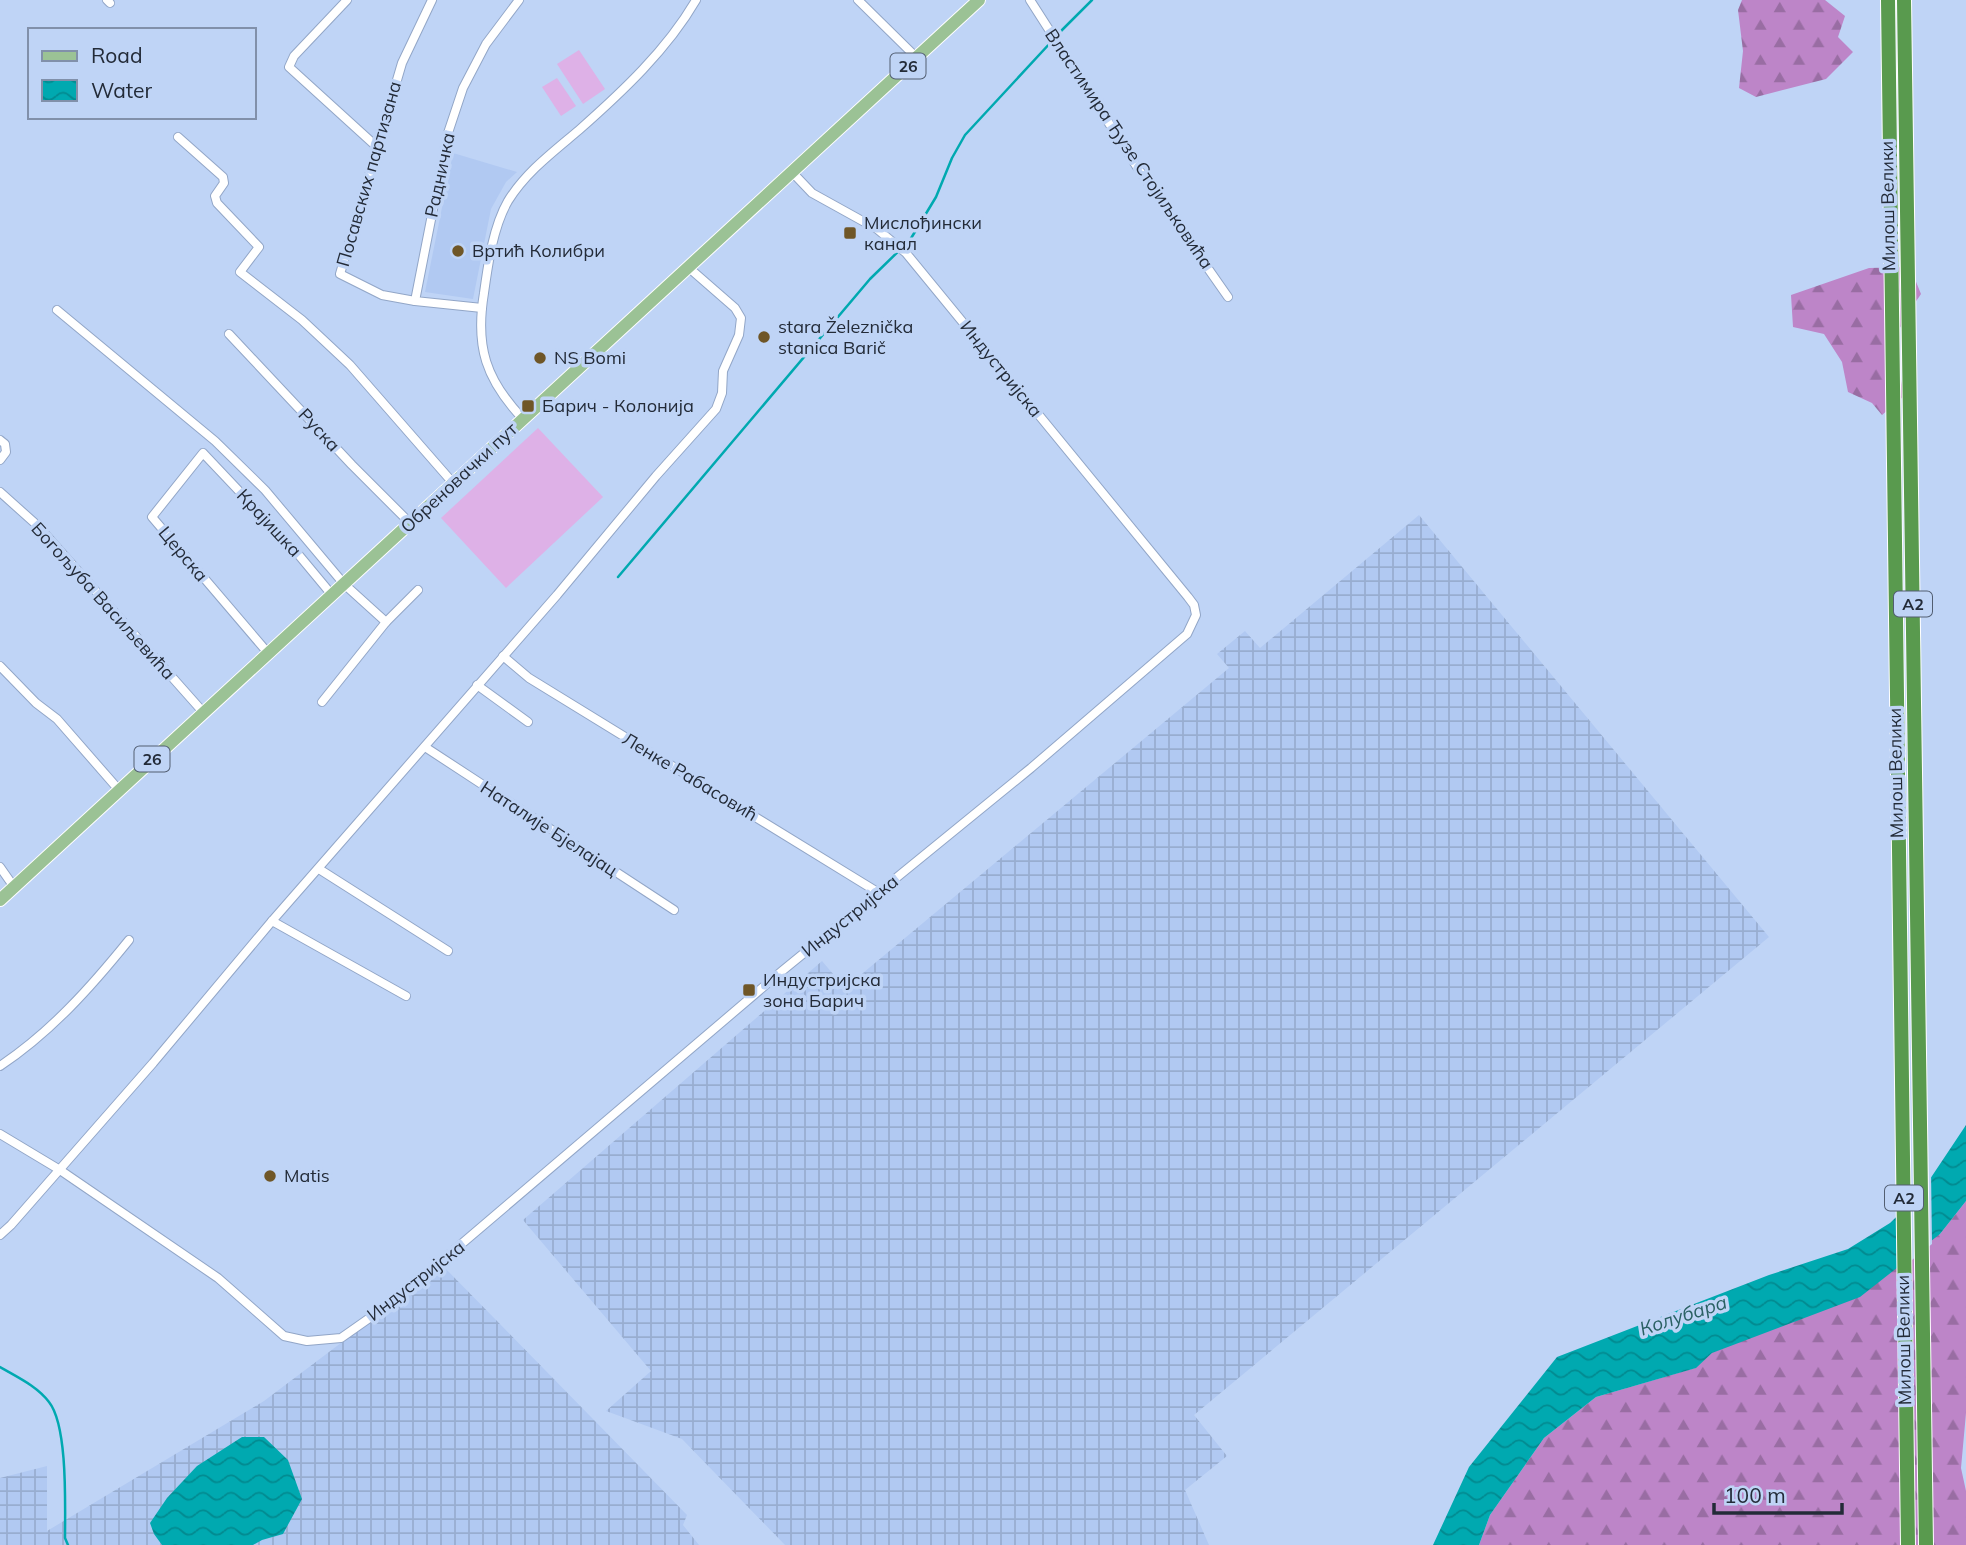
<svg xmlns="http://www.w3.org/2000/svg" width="1966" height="1545" font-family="Mulish,sans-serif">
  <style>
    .built { fill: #b1c9f2 }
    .industrial { fill: url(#industrial-grid) }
    .forest { fill: url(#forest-firs) }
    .pitch { fill: #deb1e7 }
    .water { fill: url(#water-waves) }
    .pier { fill: #bfd4f6 }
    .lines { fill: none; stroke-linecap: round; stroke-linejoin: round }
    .stream { stroke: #00a9b0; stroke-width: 2.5 }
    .street-casing { stroke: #92a6c7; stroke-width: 10 }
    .primary-casing { stroke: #fff; stroke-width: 14 }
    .highway-casing { stroke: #fff; stroke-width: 16 }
    .street { stroke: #fff; stroke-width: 8 }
    .primary { stroke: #9bc295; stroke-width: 12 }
    .highway { stroke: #599a4e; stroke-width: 14 }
    .poi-dot { fill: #6f5627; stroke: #bfd4f6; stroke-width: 2.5 }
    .labels { text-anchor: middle; stroke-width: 7; stroke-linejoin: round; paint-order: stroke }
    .shield { fill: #bfd4f6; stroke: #525e71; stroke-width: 2 }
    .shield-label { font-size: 16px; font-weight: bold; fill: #232b38 }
    .street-label { font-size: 18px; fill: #232b38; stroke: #bfd4f6 }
    .poi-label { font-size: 18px; fill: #232b38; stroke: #bfd4f6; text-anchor: start }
    .water-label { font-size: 19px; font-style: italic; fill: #2a6063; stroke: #bfd4f6 }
  </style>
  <defs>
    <pattern id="industrial-grid" width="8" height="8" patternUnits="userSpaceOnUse" patternTransform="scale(1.75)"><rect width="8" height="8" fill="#b1c9f2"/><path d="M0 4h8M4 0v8" fill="none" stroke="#98add0"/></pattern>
    <pattern id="forest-firs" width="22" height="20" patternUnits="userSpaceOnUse" patternTransform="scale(1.75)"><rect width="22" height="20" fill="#bd85c8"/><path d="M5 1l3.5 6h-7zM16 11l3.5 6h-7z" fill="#996da3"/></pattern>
    <pattern id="water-waves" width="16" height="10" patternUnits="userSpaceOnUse" patternTransform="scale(1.75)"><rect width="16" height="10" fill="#00a9b0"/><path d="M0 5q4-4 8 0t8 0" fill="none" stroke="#028a90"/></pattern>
  </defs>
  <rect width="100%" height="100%" fill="#bfd4f6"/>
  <!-- built -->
  <path class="built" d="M453,153L517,172L506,182L491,209L473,299L425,292Z"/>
  <!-- industrial -->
  <g class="industrial">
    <path d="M1419,515L1769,937L1194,1415L1227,1456L1185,1490L1209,1545H785L682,1439L606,1411L651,1371L523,1220L822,961L845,988L1229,668L1217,654L1245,631L1260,648Z"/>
    <path d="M443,1266L687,1515L683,1525L699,1545H0V1478L47,1466V1531L264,1401Z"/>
  </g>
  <!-- forest -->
  <g class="forest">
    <path d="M1742,0H1825L1845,16L1838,37L1853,52L1826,79L1756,97L1739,88L1743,51L1738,10Z"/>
    <path d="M1910,267L1921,294C1909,312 1890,336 1895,359C1897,372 1904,383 1903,397L1882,415L1872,403L1848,392L1842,362L1824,334L1793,327L1791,295L1869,268Z"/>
    <path d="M1966,1201V1413L1961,1468L1966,1491V1545H1479L1490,1515L1544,1438L1596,1397L1695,1368L1712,1353L1940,1234Z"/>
  </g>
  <!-- pitch -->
  <g class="pitch">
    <path d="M579,50L605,89L583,104L557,64Z"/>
    <path d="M557,78L576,106L561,116L542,87Z"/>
    <path d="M538,428L603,497L506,588L441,518Z"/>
  </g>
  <!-- water -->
  <g class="water">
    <path d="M1966,1125V1201L1940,1234L1860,1297L1712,1353L1696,1368L1596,1397L1544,1438L1490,1515L1479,1545H1433L1469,1467L1557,1357L1769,1275L1848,1249L1890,1223L1920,1194Z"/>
    <path d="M242,1437H264L288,1460L302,1499L283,1534L262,1540L253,1545H162L154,1534L150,1523L167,1498L197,1466Z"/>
  </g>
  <!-- pier -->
  <path class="pier" d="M1931,1171L1932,1244L1897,1272L1896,1212L1917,1192Z"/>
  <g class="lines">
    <!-- stream -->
    <g class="stream">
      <path d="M1056,36L1092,0"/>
      <path d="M618,577L870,279L910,240L936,197L952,158L965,135L1052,41"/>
      <path d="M0,1367C17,1377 37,1386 49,1402C68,1426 65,1506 65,1538L68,1545"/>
    </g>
    <defs>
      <g id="street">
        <path d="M107,0L110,3"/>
        <path d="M347,0L294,56L289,67L377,147"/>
        <path d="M858,0L917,58"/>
        <path d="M1030,0L1137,167L1228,297"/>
        <path d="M178,137L223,177L224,183L215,196L217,203L259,247L240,272L302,320L350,365L453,483"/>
        <path d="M415,301L382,295L340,274L402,63L432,0"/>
        <path d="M482,308L415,301L448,133L463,88L486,44L519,0"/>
        <path d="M57,310L215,441L265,490L344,584L386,622"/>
        <path d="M229,334L352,465L410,523"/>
        <path d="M523,419C486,380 475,347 484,293C488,264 493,227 508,201C526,172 553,152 579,130C622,92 667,50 696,0"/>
        <path d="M0,440L5,444L6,452L0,460"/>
        <path d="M0,492L38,526L203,712"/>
        <path d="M268,653L152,517L203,453L293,548L332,595"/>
        <path d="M503,656L529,678L879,893"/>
        <path d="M0,666L36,703L57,719L119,790"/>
        <path d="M477,685L528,722"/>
        <path d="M322,702L386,622L418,590"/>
        <path d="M425,747L674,910"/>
        <path d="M0,867L14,887"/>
        <path d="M319,869L448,951"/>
        <path d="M272,921L406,996"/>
        <path d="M0,1066C51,1032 91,987 129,940"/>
        <path d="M0,1134L60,1170L218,1278L284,1336L307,1341L341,1338L398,1298L782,971L1031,768L1187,634L1196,615L1194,605L1188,597L906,253L877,229L812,193L792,172"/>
        <path d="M0,1235L11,1225L153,1063L272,921L557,595L656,476L716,409L722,393L723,371L739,335L741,318L735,308L688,267"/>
      </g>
      <path id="primary" d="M0,900L979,0"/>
      <g id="highway">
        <path d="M1888,0L1908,1545"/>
        <path d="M1904,0L1926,1545"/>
      </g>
    </defs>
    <!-- street casing -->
    <use href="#street" class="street-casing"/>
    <!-- primary casing -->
    <use href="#primary" class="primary-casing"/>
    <!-- highway casing -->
    <use href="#highway" class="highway-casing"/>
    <!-- street -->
    <use href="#street" class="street"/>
    <!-- primary -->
    <use href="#primary" class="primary"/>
    <!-- highway -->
    <use href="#highway" class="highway"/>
  </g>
  <!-- markers -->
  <g class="poi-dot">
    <rect x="843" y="226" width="14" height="14" rx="3.5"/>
    <circle cx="458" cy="251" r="7"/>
    <circle cx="764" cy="337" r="7"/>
    <circle cx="540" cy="358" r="7"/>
    <rect x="521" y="399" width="14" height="14" rx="3.5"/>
    <rect x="742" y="983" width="14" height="14" rx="3.5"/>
    <circle cx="270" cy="1176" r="7"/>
  </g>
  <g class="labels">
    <!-- shield labels -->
    <g class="shield">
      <rect x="890.5" y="53.5" width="35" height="25" rx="5"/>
      <rect x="1894" y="591.5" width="38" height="25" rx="5"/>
      <rect x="134.5" y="746.5" width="35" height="25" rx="5"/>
      <rect x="1885" y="1185.5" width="38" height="25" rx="5"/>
    </g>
    <g class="shield-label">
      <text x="908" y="72">26</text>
      <text x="1913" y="610">A2</text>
      <text x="152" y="765">26</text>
      <text x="1904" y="1204">A2</text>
    </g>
    <!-- street labels -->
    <g class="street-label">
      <text transform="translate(1129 149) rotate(56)" y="6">Властимира Ђузе Стојиљковића</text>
      <text transform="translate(369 174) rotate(-74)" y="6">Посавских партизана</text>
      <text transform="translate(440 175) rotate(-78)" y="6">Радничка</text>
      <text transform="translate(1888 206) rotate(-91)" y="6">Милош Велики</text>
      <text transform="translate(1001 369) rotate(51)" y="6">Индустријска</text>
      <text transform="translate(319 430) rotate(47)" y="6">Руска</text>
      <text transform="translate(459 478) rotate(-43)" y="6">Обреновачки пут</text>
      <text transform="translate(269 523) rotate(47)" y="6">Крајишка</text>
      <text transform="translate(183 554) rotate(50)" y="6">Церска</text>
      <text transform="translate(103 601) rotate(48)" y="6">Богољуба Васиљевића</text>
      <text transform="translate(1896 773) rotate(-91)" y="6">Милош Велики</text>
      <text transform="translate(690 777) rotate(31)" y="6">Ленке Рабасовић</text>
      <text transform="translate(549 829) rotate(33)" y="6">Наталије Бјелајац</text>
      <text transform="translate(850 916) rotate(-39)" y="6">Индустријска</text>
      <text transform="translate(416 1281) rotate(-38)" y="6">Индустријска</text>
      <text transform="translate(1904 1340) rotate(-91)" y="6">Милош Велики</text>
    </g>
    <!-- poi labels -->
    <g class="poi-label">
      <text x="864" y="229">Мислођински<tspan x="864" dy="21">канал</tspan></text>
      <text x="472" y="257">Вртић Колибри</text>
      <text x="778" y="333">stara Železnička<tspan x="778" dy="21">stanica Barič</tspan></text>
      <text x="554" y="364">NS Bomi</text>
      <text x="542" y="412">Барич - Колонија</text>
      <text x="763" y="986">Индустријска<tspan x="763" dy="21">зона Барич</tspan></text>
      <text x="284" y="1182">Matis</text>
    </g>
    <!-- water labels -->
    <g class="water-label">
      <text transform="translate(1683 1315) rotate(-18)" y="7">Колубара</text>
    </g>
  </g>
  <!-- legend -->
  <rect x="28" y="28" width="228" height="91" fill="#bfd4f6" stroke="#8190aa" stroke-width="2"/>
  <rect x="42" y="51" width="35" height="10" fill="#9bc295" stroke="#8190aa" stroke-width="2"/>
  <text x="91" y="63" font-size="21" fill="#232b38">Road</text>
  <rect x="42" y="80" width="35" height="21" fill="url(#water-waves)" stroke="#8190aa" stroke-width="2"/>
  <text x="91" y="98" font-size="21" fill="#232b38">Water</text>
  <!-- scale -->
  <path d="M1714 1503v10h128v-10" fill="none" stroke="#232b38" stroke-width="3.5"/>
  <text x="1724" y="1503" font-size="21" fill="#232b38" stroke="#bfd4f6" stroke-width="5" paint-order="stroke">100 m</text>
</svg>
